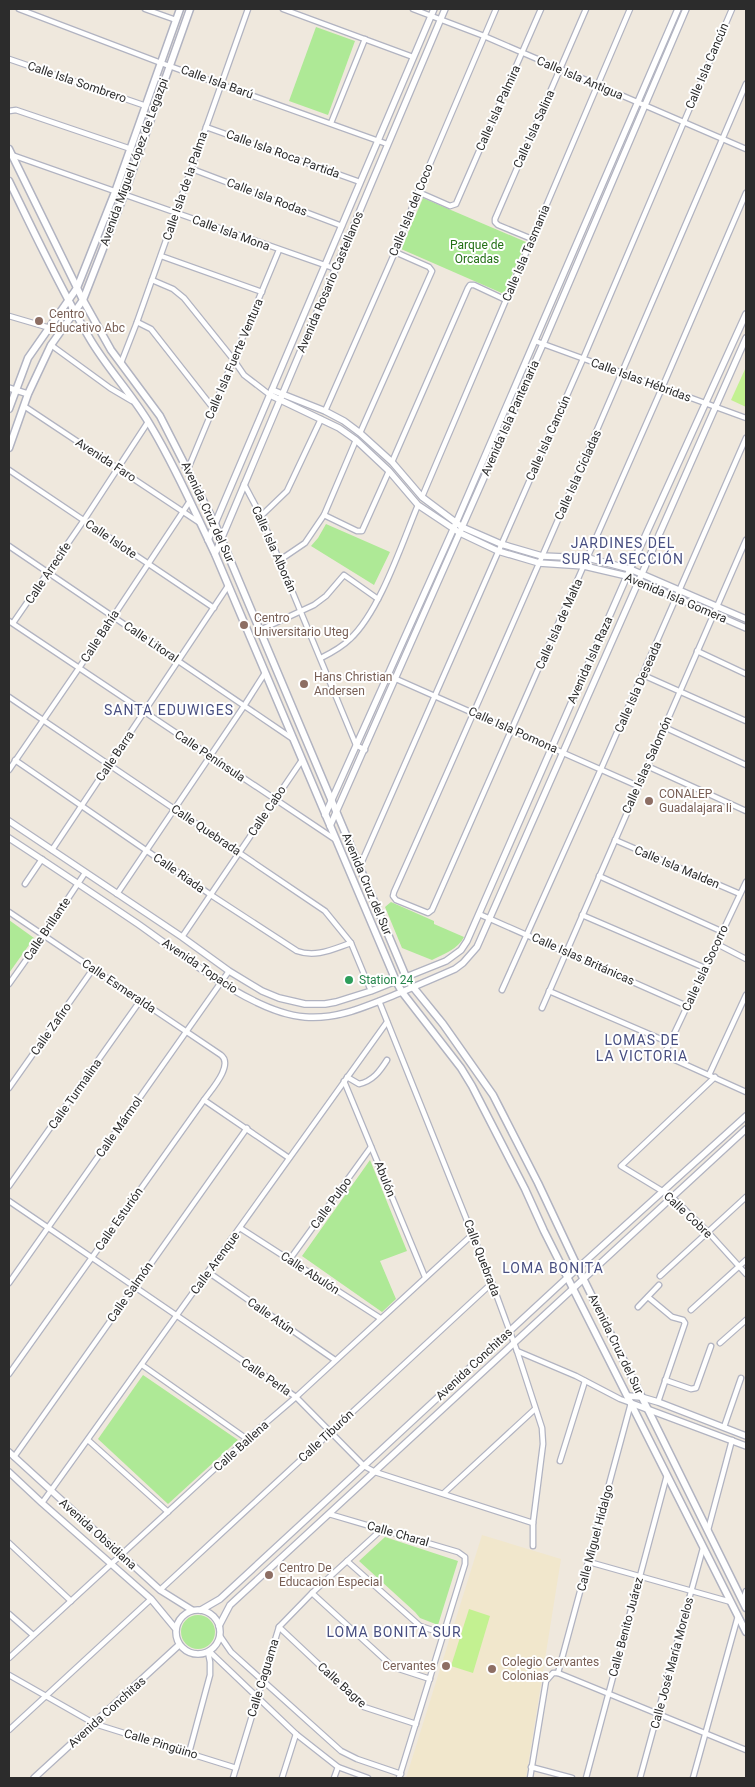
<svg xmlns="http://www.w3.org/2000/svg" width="755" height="1787" font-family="Roboto,sans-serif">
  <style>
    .education { fill: #f1e7cc }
    .green { fill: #aee996 }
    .pitch { fill: #c3f191 }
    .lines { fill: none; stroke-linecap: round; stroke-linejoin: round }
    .minor-casing { stroke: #b1b3c1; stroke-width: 7 }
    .tertiary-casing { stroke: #b1b3c1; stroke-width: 8 }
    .secondary-casing { stroke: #b1b3c1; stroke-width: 9 }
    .minor { stroke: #fff; stroke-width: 4.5 }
    .tertiary { stroke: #fff; stroke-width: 5.5 }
    .secondary { stroke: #fff; stroke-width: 6 }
    .education-dot { fill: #8d6e63; stroke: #fff; stroke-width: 2 }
    .leisure-dot { fill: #2e9e5b; stroke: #fff; stroke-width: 2 }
    .labels { text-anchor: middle; stroke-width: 4; stroke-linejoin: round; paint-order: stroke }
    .street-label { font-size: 12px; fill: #2c2c2c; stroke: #fff }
    .park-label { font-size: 12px; fill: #237015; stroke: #fff }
    .education-label { font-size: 12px; fill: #785e54; stroke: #fff; text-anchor: start }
    .leisure-label { font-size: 12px; fill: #27864d; stroke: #fff; text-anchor: start }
    .neighbourhood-label { font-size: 14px; letter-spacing: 1px; fill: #484f81; stroke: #fff }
  </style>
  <rect width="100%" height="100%" fill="#efe8dd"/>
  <!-- education -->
  <path class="education" d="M482,1535L561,1559L526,1778H406Z"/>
  <!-- green -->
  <g class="green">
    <path d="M316,27L355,41L328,115L289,101Z"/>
    <path d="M423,198L526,242L504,294L401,249Z"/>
    <path d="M326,524L390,552L374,585L311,546L318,538Z"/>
    <path d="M391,902L434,921V924L464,937C458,949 444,954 432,960L402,948L385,907Z"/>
    <path d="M9,920L34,938L9,973Z"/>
    <path d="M370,1160L407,1251L380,1261L396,1299L382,1312L302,1256Z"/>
    <path d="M143,1375L238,1440L168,1504L98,1439Z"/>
    <path d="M385,1537L458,1561L438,1625L420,1618L415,1612L359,1561Z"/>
    <circle cx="198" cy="1632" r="17"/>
  </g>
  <!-- pitch -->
  <g class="pitch">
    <path d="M746,367V407L731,400Z"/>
    <path d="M469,1609L490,1616L473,1673L451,1666Z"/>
  </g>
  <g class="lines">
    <defs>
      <g id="minor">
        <path d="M19,9L161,63L387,144"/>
        <path d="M145,9L176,20"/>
        <path d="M283,9L413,57"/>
        <path d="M413,9L484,36L746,149"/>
        <path d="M9,59L146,106"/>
        <path d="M746,84C630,354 514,624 394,892L393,896L396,900L428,913L432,910L662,388L746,193"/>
        <path d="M9,111L16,110L131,149"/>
        <path d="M331,123L365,39"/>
        <path d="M206,127L360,182"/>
        <path d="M12,155L336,269"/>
        <path d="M192,169L342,226"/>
        <path d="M418,192L450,206L456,204L541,9"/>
        <path d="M532,239L498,225L495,222V219L586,9"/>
        <path d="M161,256L262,292"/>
        <path d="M152,280L173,289L184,298L233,359L244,375L270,395"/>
        <path d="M9,316L50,328"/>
        <path d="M137,322L151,329L213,408"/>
        <path d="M535,341L746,418"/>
        <path d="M51,345L110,388L132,401"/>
        <path d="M121,363L137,322L248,9"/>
        <path d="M24,406L200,523"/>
        <path d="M325,411L395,252L418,192L496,9"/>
        <path d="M360,433L432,271L429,267L395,252"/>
        <path d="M392,462L468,288L470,285H474L506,300"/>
        <path d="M188,469L279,250"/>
        <path d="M9,470L214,608"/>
        <path d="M244,484L261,516L356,745L365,750"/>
        <path d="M422,497L630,9"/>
        <path d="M324,515L357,531H362L389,471"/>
        <path d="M261,516L287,491L321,419"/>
        <path d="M9,546L293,739"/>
        <path d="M280,560L305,543L324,515L356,440"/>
        <path d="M9,621L336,840"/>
        <path d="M13,623L84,520L148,422"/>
        <path d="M260,630L314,605L326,596L344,575L378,599"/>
        <path d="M697,651L746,674"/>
        <path d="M321,658C331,653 342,647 350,639C380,611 402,543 418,505"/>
        <path d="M387,675L638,786"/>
        <path d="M643,675L746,721"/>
        <path d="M9,697L325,911L351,943L371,991"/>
        <path d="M664,727L746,765"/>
        <path d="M15,760L211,895L297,951C316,958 333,949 351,943"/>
        <path d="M647,766L746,811"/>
        <path d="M9,770L79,668L190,501"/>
        <path d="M615,840L740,894"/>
        <path d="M52,850L228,586"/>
        <path d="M360,866L583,359L732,9"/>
        <path d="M599,876L723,932"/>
        <path d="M746,882L664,1055L746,1092"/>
        <path d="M25,884L42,859"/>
        <path d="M117,894L244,706L265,673"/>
        <path d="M9,912L221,1055C234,1065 211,1090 204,1100L9,1374"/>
        <path d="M479,914L687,1006"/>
        <path d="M582,915L705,968"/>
        <path d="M182,937L302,760"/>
        <path d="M717,944L746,959"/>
        <path d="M9,984L43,936L85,873"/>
        <path d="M502,990L601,769L746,438"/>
        <path d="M549,991L670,1043"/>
        <path d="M379,1001L492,1283L517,1351L542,1428L543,1444L533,1523V1546"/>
        <path d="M542,1008L746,540"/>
        <path d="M709,1075L746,995"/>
        <path d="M347,1077L359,1084C373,1081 380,1071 387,1060"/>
        <path d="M715,1077L621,1166L672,1197L708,1232L746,1274"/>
        <path d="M344,1081L425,1277"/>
        <path d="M9,1088L93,969"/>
        <path d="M204,1100L289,1158"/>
        <path d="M9,1186L140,1001"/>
        <path d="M9,1201L296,1397L364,1466L375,1472L533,1523"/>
        <path d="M240,1228L380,1318"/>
        <path d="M290,1259L371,1147"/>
        <path d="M208,1272L335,1360"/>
        <path d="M660,1276L746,1197"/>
        <path d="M9,1283L229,971"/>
        <path d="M648,1297L672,1317L683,1320L685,1323L658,1402"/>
        <path d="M638,1307L659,1285"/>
        <path d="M691,1310L746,1260"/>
        <path d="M720,1343L746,1320"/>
        <path d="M517,1351L576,1376L620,1399L631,1403L558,1673"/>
        <path d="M142,1365L247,1439"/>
        <path d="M665,1380L691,1389L696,1388L711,1346"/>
        <path d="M724,1427L741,1378"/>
        <path d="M88,1440L168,1512"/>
        <path d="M14,1457L247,1128"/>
        <path d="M560,1461L585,1381"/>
        <path d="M444,1493L535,1409"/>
        <path d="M42,1503L387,1022"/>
        <path d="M329,1514L458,1552L465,1557V1564L399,1778"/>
        <path d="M708,1530L732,1440"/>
        <path d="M9,1543L71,1601"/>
        <path d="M347,1561L420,1626L444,1634"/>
        <path d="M589,1562L731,1602"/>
        <path d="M160,1590L492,1283"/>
        <path d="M312,1593L393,1667L430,1679"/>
        <path d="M743,1602L746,1591"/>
        <path d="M9,1614L33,1635"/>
        <path d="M279,1627L364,1707L416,1724"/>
        <path d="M220,1636L231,1652L341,1751L357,1759L401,1774"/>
        <path d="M209,1651L296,1734L338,1767L368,1778"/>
        <path d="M9,1658L247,1439L296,1397L473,1234"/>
        <path d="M9,1675L95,1724L236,1768"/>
        <path d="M9,1730L151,1599"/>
        <path d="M189,1753L210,1675V1662L208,1652"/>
        <path d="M531,1767L572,1778"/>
        <path d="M233,1778L279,1627L312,1593L381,1530"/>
        <path d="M282,1778L296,1734"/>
        <path d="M334,1778L338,1767"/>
        <path d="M530,1778L546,1681L553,1673H558L746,1750"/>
        <path d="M586,1778L667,1475"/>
        <path d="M640,1778L703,1548"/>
        <path d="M693,1778L738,1616"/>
      </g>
      <g id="tertiary">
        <path d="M9,388L28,394"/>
        <path d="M272,390L325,411L344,421L360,433L392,462L422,497L462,527L501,544L542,556L588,558L630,569L746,619"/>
        <path d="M270,395L339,428L356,440L389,471L418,505L460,533L498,551L539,563L584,566L627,576L746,628"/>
        <path d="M208,540L434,9"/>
        <path d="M215,554L445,9"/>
        <path d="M325,815L456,523L678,9"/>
        <path d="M9,821L182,937L229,971L262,991L279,998L305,1004H325L336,1002L371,991L446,961L461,950L467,941L627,576L746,314"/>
        <path d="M330,826L543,344L686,9"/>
        <path d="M9,838C52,866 95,895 138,924C181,954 252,1013 305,1017C339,1020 371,1004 402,992C420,984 437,977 455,969L463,963L477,947L746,338"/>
        <path d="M628,1396L641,1397L658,1402L746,1436"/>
        <path d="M631,1403L746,1446"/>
        <path d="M9,1452L160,1590L192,1610"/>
        <path d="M9,1472L42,1503L151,1599L175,1628"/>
        <circle cx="198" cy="1632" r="22"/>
        <path d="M201,1610L220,1599L568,1277L746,1116"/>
        <path d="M219,1626L230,1605L746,1129"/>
        <path d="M34,1778L179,1645"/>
      </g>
      <g id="secondary">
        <path d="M9,149L83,300L111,350L160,416L215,524L406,977L413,987L443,1024L493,1095L538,1183L578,1268L746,1608"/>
        <path d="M9,181C35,234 60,288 90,339C107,368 131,393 149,423C174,464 194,510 215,554L396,981L402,992L461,1068L472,1086L525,1189L544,1231L746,1632"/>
        <path d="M9,409L28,358L77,288L115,192L180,9"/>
        <path d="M9,448L28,394L51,345L83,300L124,195L190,9"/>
      </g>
    </defs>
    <!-- minor casing -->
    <use href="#minor" class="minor-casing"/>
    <!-- tertiary casing -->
    <use href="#tertiary" class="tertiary-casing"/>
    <!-- secondary casing -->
    <use href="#secondary" class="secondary-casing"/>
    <!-- minor -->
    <use href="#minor" class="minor"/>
    <!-- tertiary -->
    <use href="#tertiary" class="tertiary"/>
    <!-- secondary -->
    <use href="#secondary" class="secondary"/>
  </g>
  <!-- markers -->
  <g class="education-dot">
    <circle cx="39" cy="321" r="5"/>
    <circle cx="244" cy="625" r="5"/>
    <circle cx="304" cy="684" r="5"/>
    <circle cx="649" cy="801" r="5"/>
    <circle cx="269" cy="1575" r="5"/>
    <circle cx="446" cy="1666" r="5"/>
    <circle cx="492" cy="1669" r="5"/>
  </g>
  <circle class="leisure-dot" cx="349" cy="980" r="5"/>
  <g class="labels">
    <!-- street labels -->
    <g class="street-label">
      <text transform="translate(707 66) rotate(-67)" y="4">Calle Isla Cancún</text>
      <text transform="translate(580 78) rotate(23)" y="4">Calle Isla Antigua</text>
      <text transform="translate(77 82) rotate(19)" y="4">Calle Isla Sombrero</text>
      <text transform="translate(217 82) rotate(20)" y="4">Calle Isla Barú</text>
      <text transform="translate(498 108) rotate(-66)" y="4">Calle Isla Palmira</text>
      <text transform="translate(534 129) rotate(-66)" y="4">Calle Isla Salina</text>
      <text transform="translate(283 154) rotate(20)" y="4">Calle Isla Roca Partida</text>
      <text transform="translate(134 162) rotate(-70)" y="4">Avenida Miguel López de Legazpi</text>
      <text transform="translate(185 186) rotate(-71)" y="4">Calle Isla de la Palma</text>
      <text transform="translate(267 197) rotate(21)" y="4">Calle Isla Rodas</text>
      <text transform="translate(411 210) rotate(-68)" y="4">Calle Isla del Coco</text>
      <text transform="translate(231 233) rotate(20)" y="4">Calle Isla Mona</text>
      <text transform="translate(526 253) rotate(-67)" y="4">Calle Isla Tasmania</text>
      <text transform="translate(330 282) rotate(-67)" y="4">Avenida Rosario Castellanos</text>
      <text transform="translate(234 359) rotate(-67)" y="4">Calle Isla Fuerte Ventura</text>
      <text transform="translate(641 380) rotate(20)" y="4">Calle Islas Hébridas</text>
      <text transform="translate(510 418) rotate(-66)" y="4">Avenida Isla Pantenaria</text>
      <text transform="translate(548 438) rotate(-66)" y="4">Calle Isla Cancún</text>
      <text transform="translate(106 460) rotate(33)" y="4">Avenida Faro</text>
      <text transform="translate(578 475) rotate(-66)" y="4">Calle Isla Cícladas</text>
      <text transform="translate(208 512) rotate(65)" y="4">Avenida Cruz del Sur</text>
      <text transform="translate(111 539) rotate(34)" y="4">Calle Islote</text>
      <text transform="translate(274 549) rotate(66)" y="4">Calle Isla Alborán</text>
      <text transform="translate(48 573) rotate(-56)" y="4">Calle Arrecife</text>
      <text transform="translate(676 598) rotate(23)" y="4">Avenida Isla Gomera</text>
      <text transform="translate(559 624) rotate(-66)" y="4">Calle Isla de Malta</text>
      <text transform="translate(100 636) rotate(-57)" y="4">Calle Bahía</text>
      <text transform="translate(151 642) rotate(34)" y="4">Calle Litoral</text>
      <text transform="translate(590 660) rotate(-66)" y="4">Avenida Isla Raza</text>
      <text transform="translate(638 687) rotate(-66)" y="4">Calle Isla Deseada</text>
      <text transform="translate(513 730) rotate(24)" y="4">Calle Isla Pomona</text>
      <text transform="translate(115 756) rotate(-56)" y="4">Calle Barra</text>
      <text transform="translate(210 756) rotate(34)" y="4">Calle Península</text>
      <text transform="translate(647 765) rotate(-66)" y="4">Calle Islas Salomón</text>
      <text transform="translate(267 811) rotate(-56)" y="4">Calle Cabo</text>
      <text transform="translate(206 830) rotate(34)" y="4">Calle Quebrada</text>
      <text transform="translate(677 867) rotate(23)" y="4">Calle Isla Malden</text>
      <text transform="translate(179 873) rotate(35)" y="4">Calle Riada</text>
      <text transform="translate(367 884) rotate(67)" y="4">Avenida Cruz del Sur</text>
      <text transform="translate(47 929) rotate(-56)" y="4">Calle Brillante</text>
      <text transform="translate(583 959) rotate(24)" y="4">Calle Islas Británicas</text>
      <text transform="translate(200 966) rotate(34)" y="4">Avenida Topacio</text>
      <text transform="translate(705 968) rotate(-65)" y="4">Calle Isla Socorro</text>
      <text transform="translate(119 986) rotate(34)" y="4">Calle Esmeralda</text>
      <text transform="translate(51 1029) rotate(-55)" y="4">Calle Zafiro</text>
      <text transform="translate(75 1094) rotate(-55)" y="4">Calle Turmalina</text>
      <text transform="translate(119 1127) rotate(-55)" y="4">Calle Mármol</text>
      <text transform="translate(385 1179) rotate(68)" y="4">Abulón</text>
      <text transform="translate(331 1203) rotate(-54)" y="4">Calle Pulpo</text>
      <text transform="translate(688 1215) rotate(43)" y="4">Calle Cobre</text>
      <text transform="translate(119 1219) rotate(-55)" y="4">Calle Esturión</text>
      <text transform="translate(482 1258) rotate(69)" y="4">Calle Quebrada</text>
      <text transform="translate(215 1263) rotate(-54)" y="4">Calle Arenque</text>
      <text transform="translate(310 1273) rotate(33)" y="4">Calle Abulón</text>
      <text transform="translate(130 1292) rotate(-55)" y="4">Calle Salmón</text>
      <text transform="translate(271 1316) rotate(35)" y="4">Calle Atún</text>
      <text transform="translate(616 1344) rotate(64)" y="4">Avenida Cruz del Sur</text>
      <text transform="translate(474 1364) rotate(-43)" y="4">Avenida Conchitas</text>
      <text transform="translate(266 1377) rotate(34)" y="4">Calle Perla</text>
      <text transform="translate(326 1436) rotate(-43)" y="4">Calle Tiburón</text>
      <text transform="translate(241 1446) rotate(-42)" y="4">Calle Ballena</text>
      <text transform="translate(98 1534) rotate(42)" y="4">Avenida Obsidiana</text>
      <text transform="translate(398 1534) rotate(16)" y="4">Calle Charal</text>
      <text transform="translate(595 1538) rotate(-75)" y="4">Calle Miguel Hidalgo</text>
      <text transform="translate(626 1627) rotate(-75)" y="4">Calle Benito Juárez</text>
      <text transform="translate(672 1663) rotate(-75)" y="4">Calle José María Morelos</text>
      <text transform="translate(263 1678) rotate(-73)" y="4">Calle Caguama</text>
      <text transform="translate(342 1685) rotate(42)" y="4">Calle Bagre</text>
      <text transform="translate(107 1712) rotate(-42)" y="4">Avenida Conchitas</text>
      <text transform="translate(161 1744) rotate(17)" y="4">Calle Pingüino</text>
    </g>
    <!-- park labels -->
    <g class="park-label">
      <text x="477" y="249">Parque de<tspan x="477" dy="14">Orcadas</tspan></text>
    </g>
    <!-- education labels -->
    <g class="education-label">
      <text x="49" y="318">Centro<tspan x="49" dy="14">Educativo Abc</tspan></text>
      <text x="254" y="622">Centro<tspan x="254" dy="14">Universitario Uteg</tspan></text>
      <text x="314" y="681">Hans Christian<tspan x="314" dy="14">Andersen</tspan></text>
      <text x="659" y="798">CONALEP<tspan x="659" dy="14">Guadalajara Ii</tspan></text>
      <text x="279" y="1572">Centro De<tspan x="279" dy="14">Educacion Especial</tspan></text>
      <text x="502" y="1666">Colegio Cervantes<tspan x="502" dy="14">Colonias</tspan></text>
      <text x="436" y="1670" text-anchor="end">Cervantes</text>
    </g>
    <!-- leisure labels -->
    <g class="leisure-label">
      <text x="359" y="984">Station 24</text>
    </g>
    <!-- neighbourhood labels -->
    <g class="neighbourhood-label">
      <text x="623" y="548">JARDINES DEL<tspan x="623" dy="16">SUR 1A SECCIÓN</tspan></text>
      <text x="169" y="715">SANTA EDUWIGES</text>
      <text x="642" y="1045">LOMAS DE<tspan x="642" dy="16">LA VICTORIA</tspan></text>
      <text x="553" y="1273">LOMA BONITA</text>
      <text x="394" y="1637">LOMA BONITA SUR</text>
    </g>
  </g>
  <!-- border -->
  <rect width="755" height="1787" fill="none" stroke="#2c2c2c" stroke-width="20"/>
</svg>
